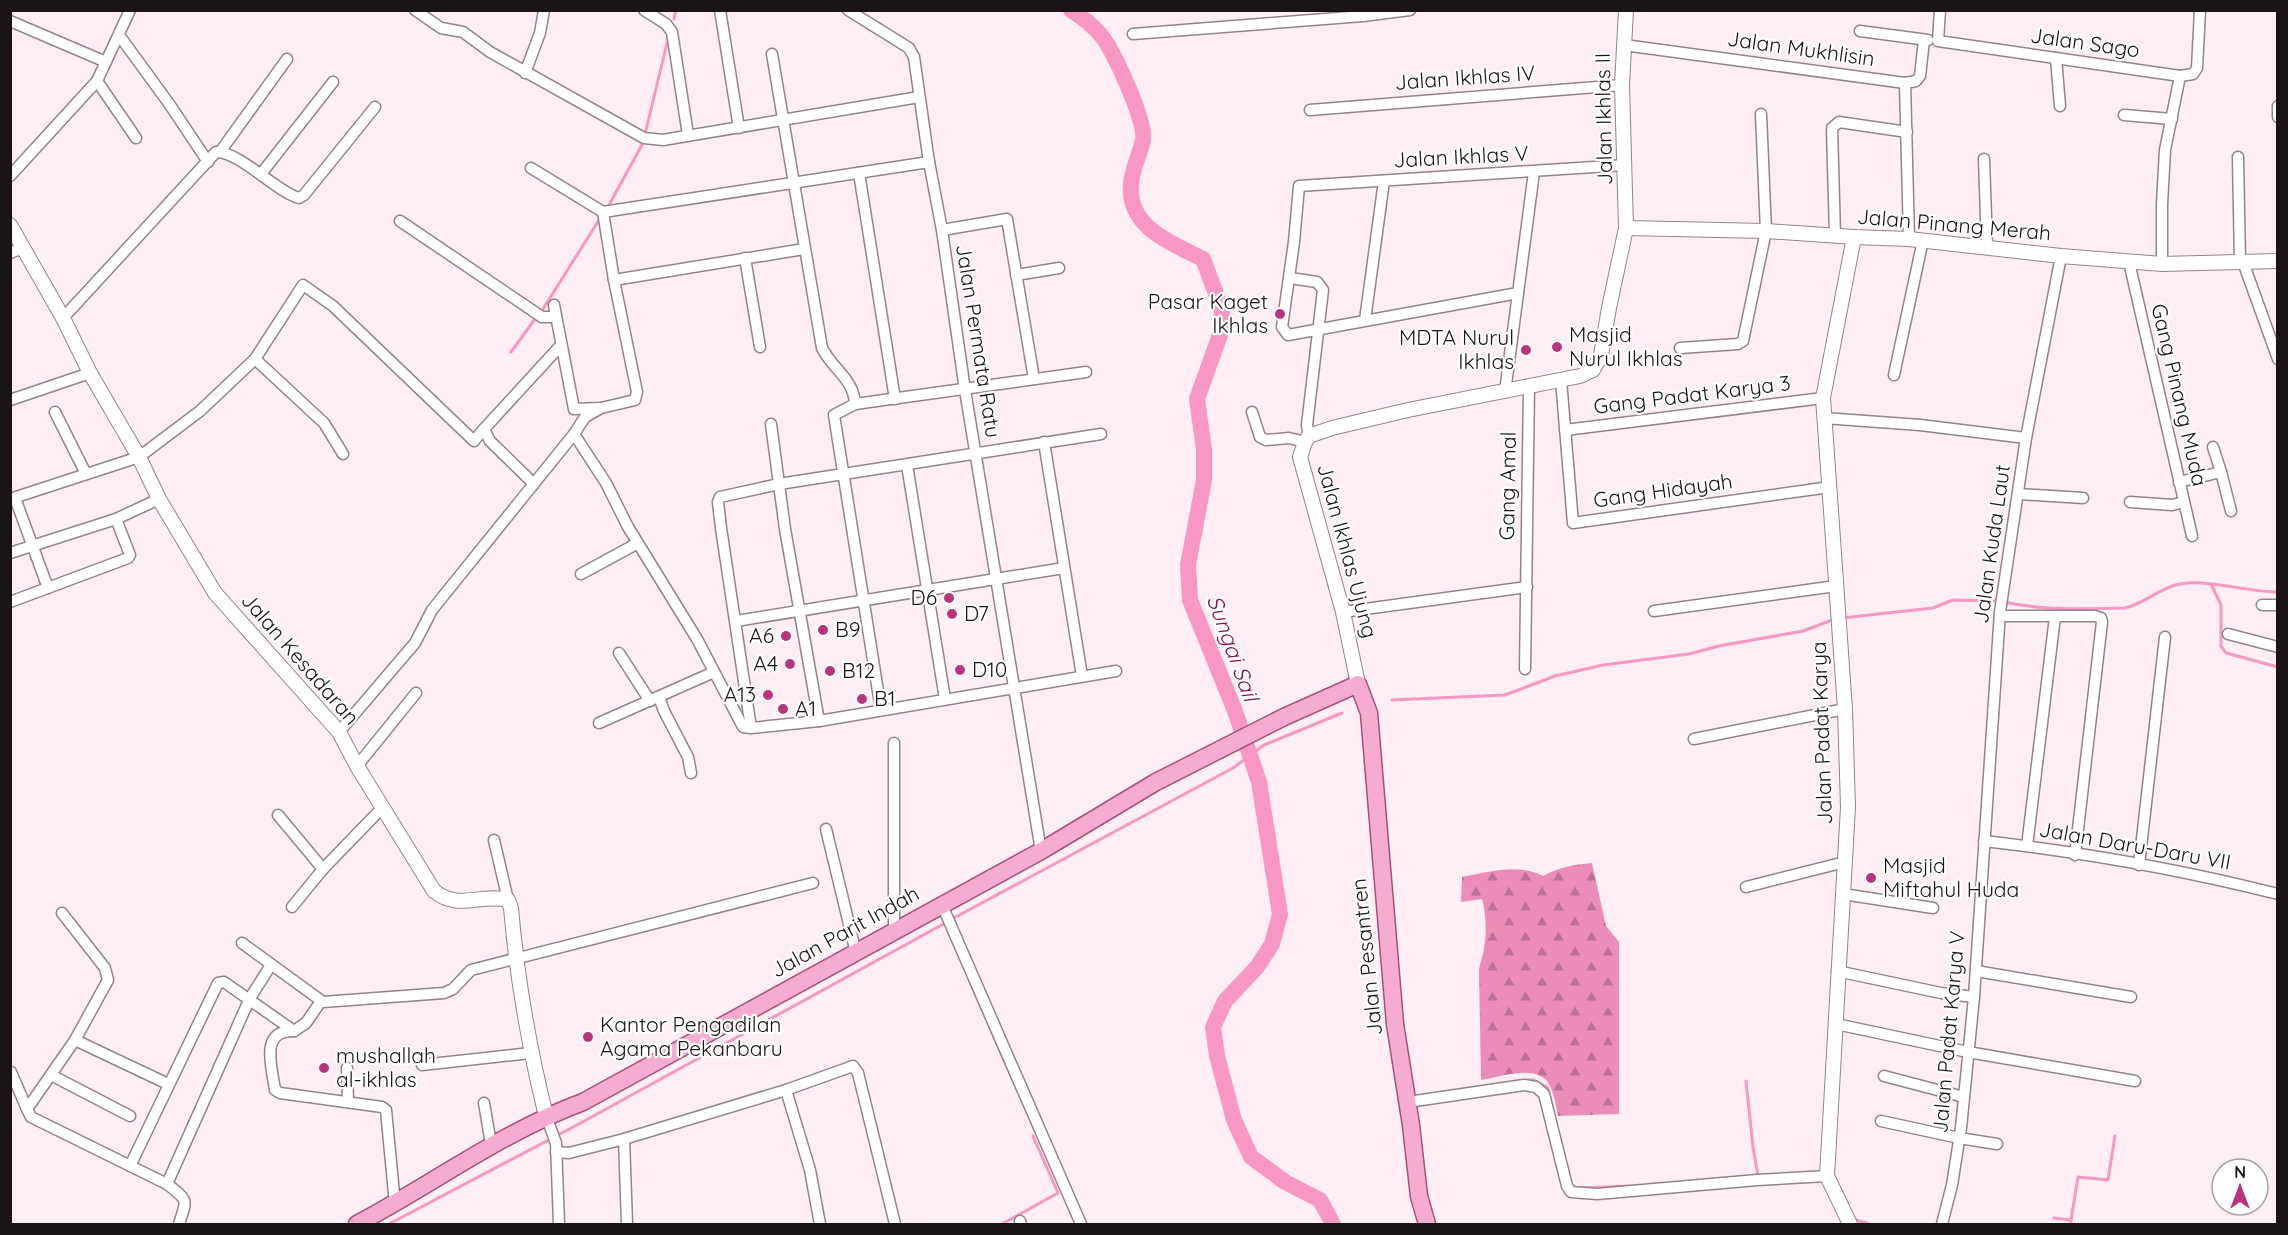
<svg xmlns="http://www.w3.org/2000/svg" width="2288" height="1235" font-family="Quicksand,sans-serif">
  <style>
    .forest { fill: url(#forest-firs) }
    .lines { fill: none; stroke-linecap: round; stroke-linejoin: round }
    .stream { stroke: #f897c4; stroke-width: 3 }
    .river { stroke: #f897c4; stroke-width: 16 }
    .minor-casing { stroke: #93848a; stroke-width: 13 }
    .tertiary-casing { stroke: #93848a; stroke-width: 16 }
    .primary-casing { stroke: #a5527b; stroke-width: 19 }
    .minor { stroke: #fff; stroke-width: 10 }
    .tertiary { stroke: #fff; stroke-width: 14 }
    .primary { stroke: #f6acd1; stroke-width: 16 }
    .poi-dot { fill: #b8357d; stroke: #fff; stroke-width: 2 }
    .labels { text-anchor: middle; stroke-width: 4.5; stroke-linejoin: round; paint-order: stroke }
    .street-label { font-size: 21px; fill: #1a1416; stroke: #fff }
    .poi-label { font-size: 21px; fill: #1a1416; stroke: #fff; text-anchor: start }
    .water-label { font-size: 22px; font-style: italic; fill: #841356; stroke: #fff }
  </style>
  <defs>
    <pattern id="forest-firs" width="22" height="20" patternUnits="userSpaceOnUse" patternTransform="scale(1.5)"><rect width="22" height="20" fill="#ec8cb9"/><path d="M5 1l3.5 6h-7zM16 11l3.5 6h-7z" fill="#be7195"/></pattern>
  </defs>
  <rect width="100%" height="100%" fill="#ffeef5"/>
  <!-- forest -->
  <path class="forest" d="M1592,863L1606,926L1619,942V1114L1558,1116C1556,1106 1554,1093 1549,1084C1537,1063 1500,1077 1481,1080L1479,971C1480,962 1483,956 1484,948C1487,933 1486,914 1482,899L1461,902L1462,877C1488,872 1518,863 1543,876C1559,867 1573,865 1592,863Z"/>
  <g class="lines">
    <!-- stream -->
    <g class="stream">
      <path d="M674,19L676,10"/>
      <path d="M646,130L668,39"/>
      <path d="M609,205L643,143"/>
      <path d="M543,309L599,220"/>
      <path d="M511,352L535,319"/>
      <path d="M2212,586L2221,605V646L2226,653L2278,667"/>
      <path d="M2004,602C2044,611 2085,609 2125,608C2145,604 2160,587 2180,584C2209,579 2246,592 2278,592"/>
      <path d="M1842,618L1933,608L1953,600L1998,601"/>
      <path d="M1392,700L1505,695L1555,676L1603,665L1689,654L1719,646L1803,631L1835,619"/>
      <path d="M952,919L1233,768L1264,745L1342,713"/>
      <path d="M970,982L1013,1080"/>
      <path d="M1526,1080H1534L1548,1088L1555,1119"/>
      <path d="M1746,1081L1753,1147L1758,1176"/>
      <path d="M1579,1188L1630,1186"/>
      <path d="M2054,1218L2071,1220V1224"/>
      <path d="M1853,1219L1869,1224"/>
      <path d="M2071,1220L2078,1177L2108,1180L2115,1136"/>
      <path d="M389,1224L577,1125L947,922"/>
      <path d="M1002,1224L1058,1193L1033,1136"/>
    </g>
    <!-- river -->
    <path class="river" d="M1071,10C1082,17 1092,25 1100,34C1113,49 1146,121 1143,140C1139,158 1129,175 1131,194C1134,230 1175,245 1203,259L1222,310L1221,332L1197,399L1204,450V480L1188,565L1190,600L1235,711L1259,782L1280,914L1272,944L1257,967L1225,1001L1213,1027L1217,1056L1234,1120L1251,1157L1285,1182L1320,1200L1333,1224"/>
    <defs>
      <g id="minor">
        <path d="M415,10L441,28L463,32L490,52L644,138L663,140L919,97"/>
        <path d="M644,10L666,24L672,32L688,135"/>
        <path d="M720,10L739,128"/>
        <path d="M848,10L909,48L914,57L929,162"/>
        <path d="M1940,10L1938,41L2180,76L2193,74L2197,68L2200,10"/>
        <path d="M10,21L106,62"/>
        <path d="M1860,31L1928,40"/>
        <path d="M1133,34L1363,16L1410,10"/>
        <path d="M119,35L170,105L208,162"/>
        <path d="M1624,45L1905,83L1916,81L1920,76L1924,40"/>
        <path d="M772,54L822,348C833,370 854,379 855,404"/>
        <path d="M2056,58L2060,106"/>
        <path d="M525,73L540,33L544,10"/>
        <path d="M97,81L136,138"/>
        <path d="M1905,83L1909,239"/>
        <path d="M2278,106V117"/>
        <path d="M1310,110L1622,85"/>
        <path d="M2124,115L2172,119"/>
        <path d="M220,152L287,59"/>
        <path d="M2238,157L2240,262"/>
        <path d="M1984,159L1987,247"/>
        <path d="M531,168L603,212"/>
        <path d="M859,173L895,399"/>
        <path d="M261,174L333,82"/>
        <path d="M10,176L97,81L130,10"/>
        <path d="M603,212L929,162L942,230L965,390L1041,851"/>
        <path d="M400,221L542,317H556"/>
        <path d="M942,230L1007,219L1034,379"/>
        <path d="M1835,236L1832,128L1839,122L1907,132"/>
        <path d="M10,253L23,248"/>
        <path d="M745,258L760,347"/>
        <path d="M2129,262L2192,536"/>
        <path d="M2243,262L2278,359"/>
        <path d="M2162,264V204L2165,150L2180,76"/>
        <path d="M1016,275L1059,268"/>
        <path d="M1290,278L1317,282L1323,290L1307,425L1309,436"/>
        <path d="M614,280L804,249"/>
        <path d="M1518,293L1288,335L1282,327L1294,242L1299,186L1625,165"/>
        <path d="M554,305L574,409L601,408L635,400L637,392L614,280L603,212"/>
        <path d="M63,318L216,152C239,151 278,193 299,198L304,195L375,107"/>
        <path d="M1365,320L1384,181"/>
        <path d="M1680,348L1738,344L1743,341L1766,231L1761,114"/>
        <path d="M255,359L324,423L343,454"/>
        <path d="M1894,375L1923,240"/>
        <path d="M1561,380L1573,523L1830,487"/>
        <path d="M1505,392L1534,172"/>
        <path d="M10,400L90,373"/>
        <path d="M601,408L585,417L574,434L606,483L628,527L697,639L743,727L751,728L819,721L1116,671"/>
        <path d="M55,412L86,474"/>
        <path d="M1252,412L1260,437L1266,440L1289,438L1305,442"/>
        <path d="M1824,418L1920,425L2026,438"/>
        <path d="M771,424L785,529L819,721"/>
        <path d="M1565,430L1823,398"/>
        <path d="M1044,442L1082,676"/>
        <path d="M907,465L945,699"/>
        <path d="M2221,472L2231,511"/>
        <path d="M2179,482L2221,472L2213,447"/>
        <path d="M534,484L490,441L484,429L561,345"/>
        <path d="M2019,494L2083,498"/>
        <path d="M15,498L48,588"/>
        <path d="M10,499L139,457L200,411L255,359L303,285L333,306L474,441L483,430"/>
        <path d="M2130,502L2172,505L2184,502"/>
        <path d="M10,553L116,519L159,499"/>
        <path d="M581,574L638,543"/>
        <path d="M10,602L128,558L130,555L116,519"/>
        <path d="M2262,605H2278"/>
        <path d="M1654,611L1836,586"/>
        <path d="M1343,612L1527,587"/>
        <path d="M2000,616H2095L2101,618L2102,622L2075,855"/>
        <path d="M736,621L1064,568"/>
        <path d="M2228,634L2278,647"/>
        <path d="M619,653L650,701"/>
        <path d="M1525,669L1529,387"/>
        <path d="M659,697L664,711L688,757L691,773"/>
        <path d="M881,710L834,415L855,404L1086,372"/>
        <path d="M599,723L714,672"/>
        <path d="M751,728L721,528L718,502L720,497L779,484L1101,434"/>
        <path d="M339,732L415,643L432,610L574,434"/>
        <path d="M1694,739L1845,709"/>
        <path d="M894,743V932"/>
        <path d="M357,766L416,693"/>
        <path d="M278,815L323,869"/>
        <path d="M826,829L856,953"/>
        <path d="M494,840L508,900"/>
        <path d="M1984,841C2081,852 2183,870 2278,894"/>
        <path d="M2027,846L2055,617"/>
        <path d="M2139,865L2165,637"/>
        <path d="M1746,887L1845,862"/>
        <path d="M1843,894L1933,908"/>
        <path d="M942,905L1081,1224"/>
        <path d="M292,907L323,869L383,807"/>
        <path d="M62,913L105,968L108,980L75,1040L27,1109L31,1117L167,1184C189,1201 187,1199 179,1224"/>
        <path d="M242,943L323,1002L444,993L453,989L471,970L813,883"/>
        <path d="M1837,971L1941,993L1974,997"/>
        <path d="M1976,971L2131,997"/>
        <path d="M1836,1024L1968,1052L2135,1081"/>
        <path d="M294,1031C259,1030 272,1067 275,1090L280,1093L382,1107L386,1110L395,1204"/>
        <path d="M75,1040L168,1084"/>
        <path d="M422,1065L531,1053"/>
        <path d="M347,1068L348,1102"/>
        <path d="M11,1072L27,1109"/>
        <path d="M51,1075L130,1116"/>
        <path d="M1884,1076L1964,1097"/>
        <path d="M786,1090L810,1170L820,1224"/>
        <path d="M1408,1102L1524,1085L1536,1087L1544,1094L1567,1186L1571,1192L1597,1194L1757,1180L1827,1176"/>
        <path d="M484,1103L491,1144"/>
        <path d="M546,1116L556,1143L559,1224"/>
        <path d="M1881,1121L1959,1138L1997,1144"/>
        <path d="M624,1139L627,1224"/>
        <path d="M556,1152L569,1153L624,1139L786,1090L853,1066L858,1073L895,1224"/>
        <path d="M130,1166L218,983L224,982L294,1031L306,1023L321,1001"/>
        <path d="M167,1184L250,998L271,965"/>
        <path d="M1020,1221L1021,1224"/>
        <path d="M1942,1224L1952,1185L1961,1128L1974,997L2000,612L2026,438L2061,256"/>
      </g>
      <g id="tertiary">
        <path d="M10,225L63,318L90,373L139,457L159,499L215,593L339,732L357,766L434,891C459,911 481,893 508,900L511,908C517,979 529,1047 546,1116"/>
        <path d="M1626,228L1766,231L1854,237L1909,239L2061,256L2162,264L2278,261"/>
        <path d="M1358,684L1343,612L1300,457L1305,442L1309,436L1332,428L1408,410L1580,376L1593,370L1601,355L1609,308L1626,228L1622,85L1626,10"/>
        <path d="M1850,1224L1827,1176L1848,807L1845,709L1823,398L1854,237"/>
      </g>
      <path id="primary" d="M357,1224C433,1184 502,1132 583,1102L1041,851L1156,782L1284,717L1358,684L1369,713L1395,1024L1411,1125L1419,1196L1427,1224"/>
    </defs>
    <!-- minor casing -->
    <use href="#minor" class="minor-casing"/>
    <!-- tertiary casing -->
    <use href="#tertiary" class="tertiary-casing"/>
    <!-- primary casing -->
    <use href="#primary" class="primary-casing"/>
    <!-- minor -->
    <use href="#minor" class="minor"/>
    <!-- tertiary -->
    <use href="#tertiary" class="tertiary"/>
    <!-- primary -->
    <use href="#primary" class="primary"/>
  </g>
  <!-- markers -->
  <g class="poi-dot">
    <circle cx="1280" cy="314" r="6"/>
    <circle cx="1557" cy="347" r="6"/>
    <circle cx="1526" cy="350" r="6"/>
    <circle cx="949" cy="598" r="6"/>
    <circle cx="952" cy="614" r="6"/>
    <circle cx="823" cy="630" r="6"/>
    <circle cx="786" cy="636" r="6"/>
    <circle cx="790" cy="664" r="6"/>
    <circle cx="960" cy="670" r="6"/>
    <circle cx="830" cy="671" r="6"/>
    <circle cx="768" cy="695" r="6"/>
    <circle cx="862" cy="699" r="6"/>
    <circle cx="783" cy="709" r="6"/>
    <circle cx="1871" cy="878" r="6"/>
    <circle cx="588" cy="1037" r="6"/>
    <circle cx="324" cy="1068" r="6"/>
  </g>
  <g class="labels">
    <!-- street labels -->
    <g class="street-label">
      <text transform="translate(2085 43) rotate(8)" y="7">Jalan Sago</text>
      <text transform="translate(1801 49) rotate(8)" y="7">Jalan Mukhlisin</text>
      <text transform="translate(1465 78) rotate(-4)" y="7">Jalan Ikhlas IV</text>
      <text transform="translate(1604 119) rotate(-91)" y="7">Jalan Ikhlas II</text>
      <text transform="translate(1461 157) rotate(-3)" y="7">Jalan Ikhlas V</text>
      <text transform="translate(1954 225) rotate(5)" y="7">Jalan Pinang Merah</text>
      <text transform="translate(978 341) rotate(81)" y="7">Jalan Permata Ratu</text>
      <text transform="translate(1692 395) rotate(-7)" y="7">Gang Padat Karya 3</text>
      <text transform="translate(2179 395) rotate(77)" y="7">Gang Pinang Muda</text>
      <text transform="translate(1508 486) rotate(-89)" y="7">Gang Amal</text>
      <text transform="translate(1663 491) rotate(-8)" y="7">Gang Hidayah</text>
      <text transform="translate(1992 544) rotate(-82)" y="7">Jalan Kuda Laut</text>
      <text transform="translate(1347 551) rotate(75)" y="7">Jalan Ikhlas Ujung</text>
      <text transform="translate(300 659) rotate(49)" y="7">Jalan Kesadaran</text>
      <text transform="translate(1822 733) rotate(-92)" y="7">Jalan Padat Karya</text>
      <text transform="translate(2135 846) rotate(10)" y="7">Jalan Daru-Daru VII</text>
      <text transform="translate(845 932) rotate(-29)" y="7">Jalan Parit Indah</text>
      <text transform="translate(1367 957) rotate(-96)" y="7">Jalan Pesantren</text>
      <text transform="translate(1949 1032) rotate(-85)" y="7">Jalan Padat Karya V</text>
    </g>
    <!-- poi labels -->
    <g class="poi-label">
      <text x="1268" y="309" text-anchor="end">Pasar Kaget<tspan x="1268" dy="24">Ikhlas</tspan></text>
      <text x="1569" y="342">Masjid<tspan x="1569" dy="24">Nurul Ikhlas</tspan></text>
      <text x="1514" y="345" text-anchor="end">MDTA Nurul<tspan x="1514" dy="24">Ikhlas</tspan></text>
      <text x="937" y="605" text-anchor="end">D6</text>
      <text x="964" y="621">D7</text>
      <text x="835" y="637">B9</text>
      <text x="774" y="643" text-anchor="end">A6</text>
      <text x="778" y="671" text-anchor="end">A4</text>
      <text x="972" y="677">D10</text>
      <text x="842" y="678">B12</text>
      <text x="756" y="702" text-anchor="end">A13</text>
      <text x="874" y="706">B1</text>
      <text x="795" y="716">A1</text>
      <text x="1883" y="873">Masjid<tspan x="1883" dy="24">Miftahul Huda</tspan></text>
      <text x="600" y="1032">Kantor Pengadilan<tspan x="600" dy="24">Agama Pekanbaru</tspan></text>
      <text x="336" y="1063">mushallah<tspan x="336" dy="24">al-ikhlas</tspan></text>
    </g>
    <!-- water labels -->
    <g class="water-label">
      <text transform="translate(1233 648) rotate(70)" y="8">Sungai Sail</text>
    </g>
  </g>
  <!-- border -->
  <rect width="2288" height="1235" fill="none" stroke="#1a1416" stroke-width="24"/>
  <!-- north arrow -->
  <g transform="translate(2240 1187)"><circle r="28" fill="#ffffff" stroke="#a3a1a2" stroke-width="1.5"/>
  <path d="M0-4.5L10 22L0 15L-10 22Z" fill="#b8357d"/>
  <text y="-9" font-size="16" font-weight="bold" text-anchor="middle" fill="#1a1416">N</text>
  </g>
</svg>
